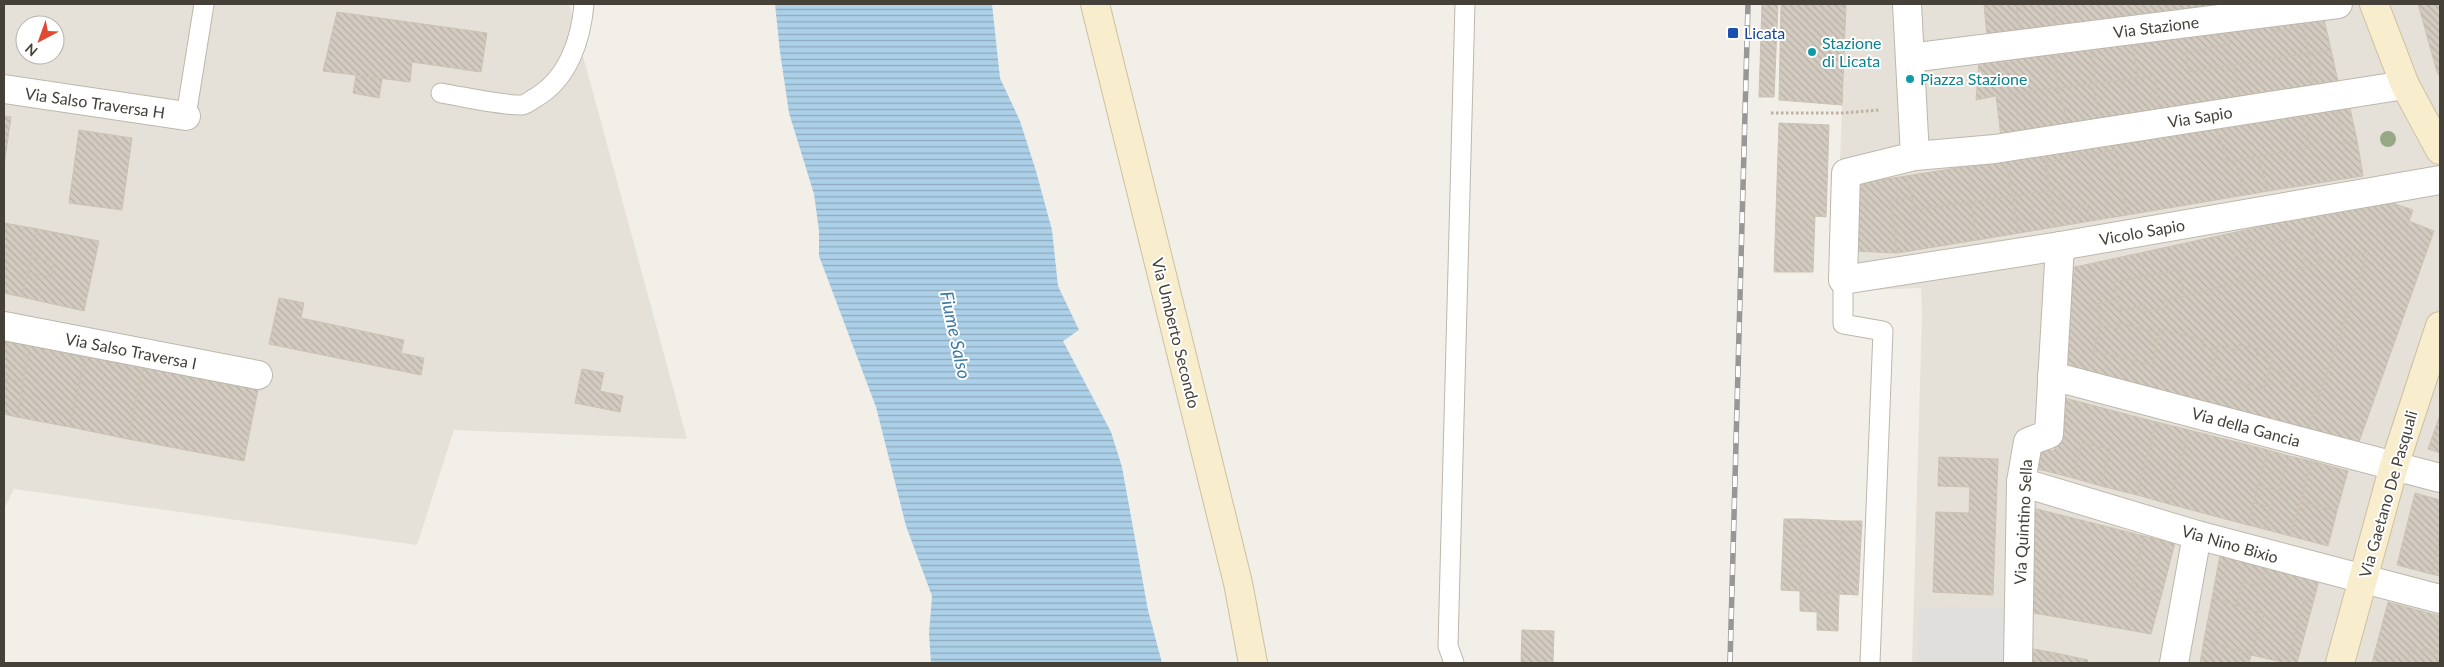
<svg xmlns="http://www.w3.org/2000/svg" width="2444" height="667" font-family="Lato,sans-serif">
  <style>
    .residential { fill: #e6e1d8; fill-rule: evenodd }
    .parking { fill: #e1dfdd }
    .water { fill: url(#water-rules) }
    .building { fill: url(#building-back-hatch); stroke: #ccc2b4 }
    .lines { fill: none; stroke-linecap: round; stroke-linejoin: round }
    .service-casing { stroke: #bdb7ac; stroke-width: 21 }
    .minor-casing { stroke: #bdb7ac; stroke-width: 30 }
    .secondary-casing { stroke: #ccc09e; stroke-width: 30 }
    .path { stroke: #bdb29f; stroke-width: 3; stroke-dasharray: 2.5 2.5; stroke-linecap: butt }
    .service { stroke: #fff; stroke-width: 19 }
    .minor { stroke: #fff; stroke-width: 28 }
    .secondary { stroke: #f8edcd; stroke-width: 28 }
    .rail-casing { stroke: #979797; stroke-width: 5.5 }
    .rail { stroke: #fff; stroke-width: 4; stroke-dasharray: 11; stroke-linecap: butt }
    .tree { fill: #96a984 }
    .transit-dot { fill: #1a4fb4; stroke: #fff; stroke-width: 2 }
    .culture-dot { fill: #0f9aa8; stroke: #fff; stroke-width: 2 }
    .labels { text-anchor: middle; stroke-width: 4; stroke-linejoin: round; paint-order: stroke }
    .street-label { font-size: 16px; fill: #454038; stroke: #fff }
    .transit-label { font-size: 16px; fill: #164399; stroke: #fff; text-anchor: start }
    .culture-label { font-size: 16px; fill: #0d838f; stroke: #fff; text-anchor: start }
    .water-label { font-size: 18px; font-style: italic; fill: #3e7aa4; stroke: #fff }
  </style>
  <defs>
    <pattern id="water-rules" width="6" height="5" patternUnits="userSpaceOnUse" patternTransform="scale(1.25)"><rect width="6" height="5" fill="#acd0e8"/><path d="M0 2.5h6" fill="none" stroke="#8eaabd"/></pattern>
    <pattern id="building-back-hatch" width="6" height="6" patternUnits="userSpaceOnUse" patternTransform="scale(1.25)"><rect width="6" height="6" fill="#d3cbc0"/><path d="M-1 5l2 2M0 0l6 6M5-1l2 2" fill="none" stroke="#b6afa6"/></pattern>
  </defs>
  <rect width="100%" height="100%" fill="#f2efe9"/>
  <!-- residential -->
  <g class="residential">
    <path d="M4,4H569L687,439L454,430L417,545L14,489L4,509ZM25,25H55V55H25Z"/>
    <path d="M1846,4H2440V663H1912L1922,313L1921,288L1835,291Z"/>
  </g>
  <!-- parking -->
  <path class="parking" d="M1919,607L2008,608L2006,663H1917Z"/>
  <!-- water -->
  <path class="water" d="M775,4H992L1000,78L1020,121L1036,171L1052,230L1058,286L1079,330L1063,341L1111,432L1122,467L1148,610L1162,663H931L929,633L932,596L906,526L876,407L819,256V231L814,194L789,113L780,52Z"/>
  <!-- building -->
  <g class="building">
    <path d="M1762,4H1778L1774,97H1759Z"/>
    <path d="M1781,4H1846L1842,105L1779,100Z"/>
    <path d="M1984,4H2016L2020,31L1987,36Z"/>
    <path d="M2016,4H2054L2056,27L2020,31Z"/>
    <path d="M2054,4H2215L2216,7L2056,27Z"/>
    <path d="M2418,4H2440V77L2437,72Z"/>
    <path d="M337,12L487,33L481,72L412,62L410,82L323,71Z"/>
    <path d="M2324,19L2331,50L2308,53L2304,27L2275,32V25Z"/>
    <path d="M2275,25V32L2304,27L2308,53L2189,72L2185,53L2230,44L2227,31Z"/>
    <path d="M2227,31L2230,44L2185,53L2189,72L2234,65L2239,98L2159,111L2155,76L2138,78L2132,43Z"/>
    <path d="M2132,43L2138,78L2096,83L2090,48Z"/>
    <path d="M2090,48L2096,83L2058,88L2054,53Z"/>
    <path d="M2331,50L2338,81L2313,85L2308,53Z"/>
    <path d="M2054,53L2058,88L2010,94L2004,59Z"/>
    <path d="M2308,53L2313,85L2239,98L2234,65Z"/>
    <path d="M2004,59L2010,94L2058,88L2069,125L2001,137L1996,96L1976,100L1979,62Z"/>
    <path d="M356,75L382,79L379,98L353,93Z"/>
    <path d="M2155,76L2159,111L2101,120L2092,84Z"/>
    <path d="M2092,84L2101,120L2069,125L2058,88Z"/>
    <path d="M2349,104L2357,140L2344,144L2335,106Z"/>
    <path d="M2335,106L2344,144L2357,140L2363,176L2268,191L2258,156L2310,148L2302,111Z"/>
    <path d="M2302,111L2310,148L2227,162L2216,125Z"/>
    <path d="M4,116L11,117L4,166Z"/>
    <path d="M1779,123L1829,125L1826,217L1815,216L1813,272H1774Z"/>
    <path d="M2216,125L2227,162L2235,160L2245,195L2127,215L2113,142Z"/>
    <path d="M79,130L132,138L122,210L69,203Z"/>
    <path d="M2113,142L2115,150L2046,162L2044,153Z"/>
    <path d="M2115,150L2127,215L2090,221L2087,204L2063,210L2059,189L2050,191L2046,162Z"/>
    <path d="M2044,153L2050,191L2012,196L2006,160Z"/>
    <path d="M2258,156L2268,191L2245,195L2235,160Z"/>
    <path d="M2006,160L2012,196L1915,210L1906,176Z"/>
    <path d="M1906,176L1912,197L1891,200L1897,253L1852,251L1856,184Z"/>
    <path d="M2059,189L2063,210L2087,204L2090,221L2055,227L2050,191Z"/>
    <path d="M2050,191L2055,227L2019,233L2012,196Z"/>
    <path d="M2012,196L2019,233L1977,240L1971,202Z"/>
    <path d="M1912,197L1915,210L1971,202L1977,240L1897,253L1891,200Z"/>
    <path d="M2383,200L2413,210L2409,221L2434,231L2359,442L2308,430L2368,252L2327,264L2319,260L2310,216Z"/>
    <path d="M2310,216L2319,260L2327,264L2306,269L2299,238L2267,245L2265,239L2248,243L2249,248L2234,251L2241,283L2184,296L2179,270L2114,282L2117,300L2097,304L2101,325L2094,351L2152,365L2161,329L2204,340L2202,346L2217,350L2211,375L2264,389L2270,369L2285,373L2282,382L2320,393L2308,430L2066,369V269Z"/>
    <path d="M4,223L38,229L22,297L4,293Z"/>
    <path d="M38,229L99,241L84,311L22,297L28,272L51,277L54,262L31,257Z"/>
    <path d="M2299,238L2306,269L2241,283L2234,251L2249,248L2248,243L2265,239L2267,245Z"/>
    <path d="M2368,252L2320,393L2282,382L2285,373L2270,369L2272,359L2256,355L2258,349L2239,345L2238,350L2218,345L2217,350L2202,346L2204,340L2161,329L2159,333L2119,323L2117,329L2101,325L2097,304L2117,300L2121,311L2143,305L2144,312L2166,308L2163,301Z"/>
    <path d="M31,257L54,262L51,277L28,272Z"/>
    <path d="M2179,270L2184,296L2163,301L2166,308L2144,312L2143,305L2121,311L2114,282Z"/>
    <path d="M279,298L304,303L301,318L404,340L401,353L424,358L421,375L269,344Z"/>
    <path d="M2119,323L2159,333L2152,365L2094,351L2101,325L2117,329Z"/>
    <path d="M4,341L30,346L23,382L4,378Z"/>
    <path d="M2218,345L2238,350L2239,345L2258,349L2256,355L2272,359L2264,389L2211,375Z"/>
    <path d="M30,346L85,357L70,427L17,417Z"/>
    <path d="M85,357L143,368L128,439L70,427Z"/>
    <path d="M143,368L258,390L244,461L128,439Z"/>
    <path d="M582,369L604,373L600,391L623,396L620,412L575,403Z"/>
    <path d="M4,378L23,382L17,417L4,414Z"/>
    <path d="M2061,397L2156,422L2137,495L2101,486L2110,449L2082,443L2073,478L2034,468L2033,448L2054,451Z"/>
    <path d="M2440,415V453L2428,449Z"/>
    <path d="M2156,422L2189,430L2169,504L2137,495Z"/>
    <path d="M2189,430L2268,450L2248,525L2169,504Z"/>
    <path d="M2082,443L2110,449L2101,486L2073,478Z"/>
    <path d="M2268,450L2289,456L2278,491L2258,485Z"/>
    <path d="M2289,456L2312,461L2290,536L2264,529L2270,507L2253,503L2258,485L2278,491Z"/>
    <path d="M1939,457L1998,459L1993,595L1933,592L1936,512L1969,513L1970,487L1938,486Z"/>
    <path d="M2312,461L2348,471L2337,511L2301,502Z"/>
    <path d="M2415,493L2440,500V539L2431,574L2397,565Z"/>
    <path d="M2301,502L2337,511L2328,546L2290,536Z"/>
    <path d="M2253,503L2270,507L2264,529L2248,525Z"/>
    <path d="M2033,508L2144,536L2132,586L2162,593L2151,634L2062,618L2061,594L2028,593Z"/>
    <path d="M1784,519H1803L1800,591L1781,590Z"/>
    <path d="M1803,519L1842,521L1839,594L1800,591Z"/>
    <path d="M1842,521H1862L1858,595L1839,594Z"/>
    <path d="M2144,536L2175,543L2162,593L2132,586Z"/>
    <path d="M2440,539V576L2431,574Z"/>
    <path d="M2220,555L2266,567L2260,587L2243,582L2236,605L2212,598Z"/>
    <path d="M2266,567L2319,580L2313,603L2304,600L2287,663L2251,655L2264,614L2236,605L2243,582L2260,587Z"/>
    <path d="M1800,591L1839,594L1838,631L1817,630V612L1800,611Z"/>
    <path d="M2028,593L2061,594L2062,618L2027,612Z"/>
    <path d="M2212,598L2264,614L2251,655L2204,640Z"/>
    <path d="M2304,600L2313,603L2297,663H2287Z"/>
    <path d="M2388,602L2440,616V654L2411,647L2407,663H2372Z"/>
    <path d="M1522,630L1554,631L1553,663H1521Z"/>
    <path d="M2204,640L2251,655L2249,663H2200Z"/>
    <path d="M2411,647L2440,654V663H2407Z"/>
    <path d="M2028,648L2050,652L2048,663H2031Z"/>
    <path d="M2050,652L2056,653L2054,663H2048Z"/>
    <path d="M2056,653L2088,660L2087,663H2054Z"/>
  </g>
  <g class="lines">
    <defs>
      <g id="service">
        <path d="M441,93C465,97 498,105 521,105C526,105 531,100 535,98C568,79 581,40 584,4"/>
        <path d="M186,116L204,4"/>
        <path d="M1843,280V324L1883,331L1870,663"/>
        <path d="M1454,663L1448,646L1465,4"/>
      </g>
      <g id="minor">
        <path d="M1907,4L1915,156"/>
        <path d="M1910,58L2338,4"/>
        <path d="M2405,85L1995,149L1915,156L1846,173L1843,280L2060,246L2440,180"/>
        <path d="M4,89L186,116"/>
        <path d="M4,326L258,375"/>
        <path d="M2052,376L2440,478"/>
        <path d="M2021,482L2197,535L2440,599"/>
        <path d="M2018,663L2021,482L2028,442L2049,434L2060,246"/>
        <path d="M2174,663L2197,535"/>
      </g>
      <g id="secondary">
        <path d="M1095,4L1238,583L1253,663"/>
        <path d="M2374,4L2405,85L2440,150"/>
        <path d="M2340,663L2394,466L2440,326"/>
      </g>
    </defs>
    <!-- service casing -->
    <use href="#service" class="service-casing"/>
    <!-- minor casing -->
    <use href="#minor" class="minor-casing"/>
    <!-- secondary casing -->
    <use href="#secondary" class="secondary-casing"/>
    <!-- path -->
    <path class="path" d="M1771,113H1842L1880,110"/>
    <!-- service -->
    <use href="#service" class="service"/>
    <!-- minor -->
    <use href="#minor" class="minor"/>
    <!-- secondary -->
    <use href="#secondary" class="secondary"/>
    <defs>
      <path id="rail" d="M1730,663L1748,4"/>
    </defs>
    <!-- rail casing -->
    <use href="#rail" class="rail-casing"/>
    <!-- rail -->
    <use href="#rail" class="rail"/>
  </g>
  <!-- trees -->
  <circle class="tree" cx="2388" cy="139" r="8"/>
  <!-- markers -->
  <rect class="transit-dot" x="1727" y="27" width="12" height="12" rx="2.5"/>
  <g class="culture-dot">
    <circle cx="1812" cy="52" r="5"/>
    <circle cx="1910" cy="79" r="5"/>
  </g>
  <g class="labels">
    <!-- street labels -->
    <g class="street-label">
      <text transform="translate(2156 27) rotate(-7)" y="6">Via Stazione</text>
      <text transform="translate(95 103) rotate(8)" y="6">Via Salso Traversa H</text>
      <text transform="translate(2200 117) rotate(-9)" y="6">Via Sapio</text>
      <text transform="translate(2142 232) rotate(-10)" y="6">Vicolo Sapio</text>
      <text transform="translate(1176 333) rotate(76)" y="6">Via Umberto Secondo</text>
      <text transform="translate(131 351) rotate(11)" y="6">Via Salso Traversa I</text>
      <text transform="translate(2246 427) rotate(15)" y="6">Via della Gancia</text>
      <text transform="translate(2388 494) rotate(-74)" y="6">Via Gaetano De Pasquali</text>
      <text transform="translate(2023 522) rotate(-87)" y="6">Via Quintino Sella</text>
      <text transform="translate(2230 544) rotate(16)" y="6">Via Nino Bixio</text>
    </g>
    <!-- transit labels -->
    <g class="transit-label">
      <text x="1744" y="39">Licata</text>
    </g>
    <!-- culture labels -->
    <g class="culture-label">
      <text x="1822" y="49">Stazione<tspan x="1822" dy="18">di Licata</tspan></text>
      <text x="1920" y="85">Piazza Stazione</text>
    </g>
    <!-- water labels -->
    <g class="water-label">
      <text transform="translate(955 335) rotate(78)" y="6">Fiume Salso</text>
    </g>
  </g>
  <!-- border -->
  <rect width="2444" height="667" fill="none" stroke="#454038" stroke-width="10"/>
  <!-- north arrow -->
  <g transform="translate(40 40) rotate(221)"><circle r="24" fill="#ffffff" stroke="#b5b3af"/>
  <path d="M0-4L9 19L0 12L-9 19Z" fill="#e04a32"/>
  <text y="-8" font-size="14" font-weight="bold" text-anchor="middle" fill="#454038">N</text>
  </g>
</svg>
